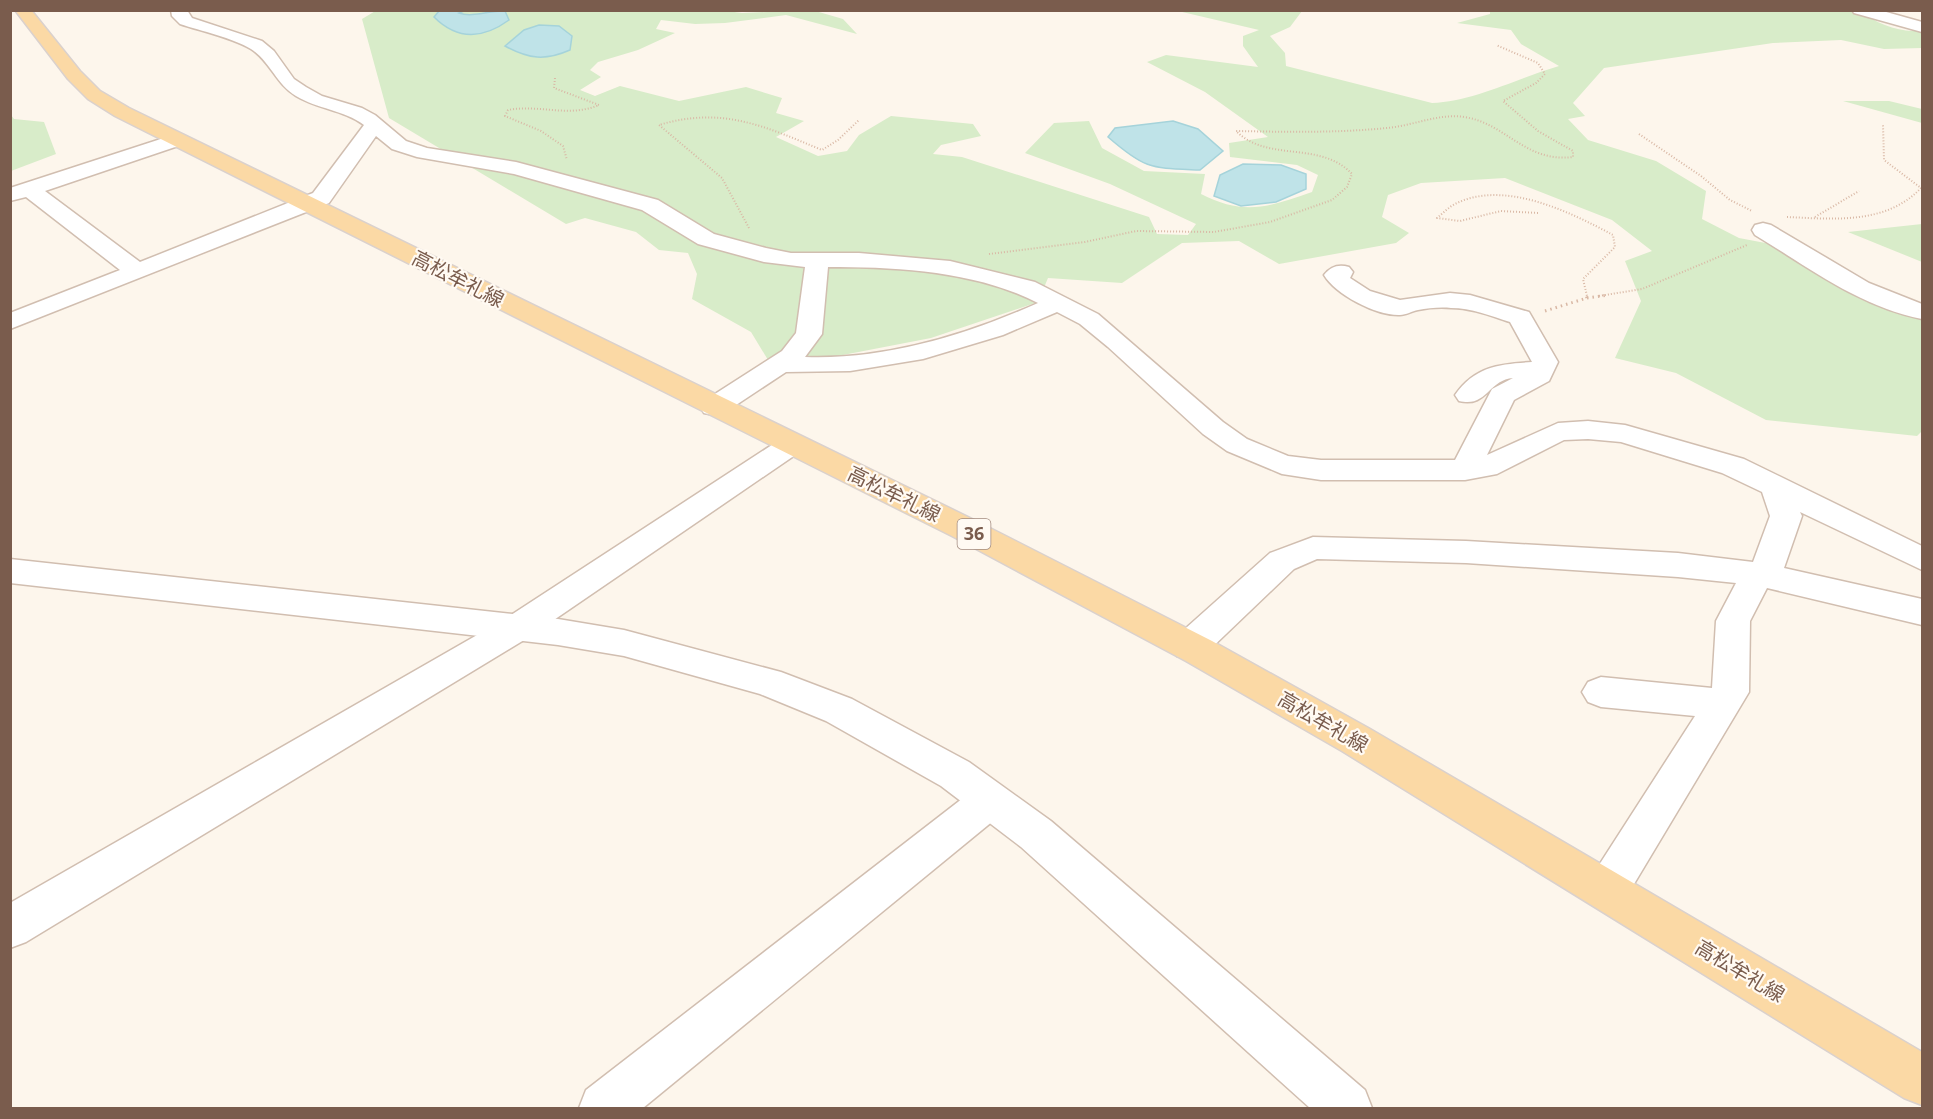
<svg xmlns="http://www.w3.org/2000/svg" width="1933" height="1119" font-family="'Open Sans','Noto Sans JP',sans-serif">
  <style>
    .green { fill: #d8ecc9 }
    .water { fill: #bfe3e8; stroke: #a5d3da; stroke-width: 1.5 }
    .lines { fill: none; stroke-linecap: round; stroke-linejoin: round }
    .minor-casing { stroke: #d1beb0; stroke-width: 3 }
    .tertiary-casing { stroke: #d1beb0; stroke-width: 3 }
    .primary-casing { stroke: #dad1cd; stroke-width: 3 }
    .path-far1 { stroke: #d9b8a5; stroke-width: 2; stroke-dasharray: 1 2; stroke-linecap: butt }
    .path { stroke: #d9b8a5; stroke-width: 3; stroke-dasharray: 1.5 4; stroke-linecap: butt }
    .minor { fill: #fff; fill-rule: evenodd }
    .tertiary { fill: #fff; fill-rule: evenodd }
    .primary { fill: #fbd9a5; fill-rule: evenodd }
    .labels { text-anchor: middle; stroke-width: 4.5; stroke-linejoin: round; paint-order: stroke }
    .shield { fill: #fffaf3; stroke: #a28b7f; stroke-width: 1.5 }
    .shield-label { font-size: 18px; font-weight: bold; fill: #7a5c4d }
    .street-label { font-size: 20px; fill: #7a5c4d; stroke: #fffaf3 }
  </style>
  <rect width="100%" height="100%" fill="#fdf6ec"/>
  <!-- green -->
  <g class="green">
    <path d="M377,10H719L742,13L812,10L843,19L857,34L786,15L725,23L695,24L661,20L656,29L675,33L638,50L598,62L590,70L601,77L580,90L595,96L620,86L679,101L746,87L782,98L776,113L804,121L776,137L818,156L847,151L859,135L891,116L973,124L981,136L941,145L933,154L962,157L1149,217L1157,234L1188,235L1196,224L1110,184L1025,153L1054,123L1089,121L1102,148L1144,171L1205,174L1201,194C1244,216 1269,207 1312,192L1318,175L1297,165L1230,157L1229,143L1268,137L1205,92L1147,62L1166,55L1258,67L1243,46V36L1259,30L1178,11H1302L1290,27L1270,36L1285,53L1286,66L1432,103C1473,102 1518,78 1559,66L1521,44L1511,30L1457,23L1490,14V11H1861C1876,24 1903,34 1922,30V48L1884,49L1841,40L1773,43L1604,68L1573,103L1585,116L1568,119L1588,140L1656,161L1706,191L1702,219L1739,238L1781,246L1896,310L1922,314V431L1917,436L1766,420L1676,373L1615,358L1641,301L1625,261L1652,251L1612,220L1505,178L1421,183L1388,195L1382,217L1409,233L1396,243L1279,264L1239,241L1182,243L1122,283L1048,278L1038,302L931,338L817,360H768L751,332L692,299L697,274L688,253L659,250L636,232L585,218L566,224L389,118L362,19Z"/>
    <path d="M1843,101H1889L1922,109V123Z"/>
    <path d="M11,115L14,119L44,122L56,154L11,171Z"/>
    <path d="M1922,224V262L1848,232Z"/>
  </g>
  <!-- water -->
  <g class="water">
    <path d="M505,11L509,20C483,39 458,41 434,17L439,11H464L459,13C473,18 490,10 505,11Z"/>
    <path d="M539,25L559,26L572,36L570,50C545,61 529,59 505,46L524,30Z"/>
    <path d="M1173,121L1198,129L1223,151L1200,170C1151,168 1146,170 1108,137L1115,128Z"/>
    <path d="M1243,164L1281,165L1306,174V189L1276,202L1241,206L1214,196L1220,175Z"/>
  </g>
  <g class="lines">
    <defs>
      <g id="minor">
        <path d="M171,10H187L192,18L262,41L274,51L294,79L306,87L322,96L362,108L375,115L406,141L427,148L516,162L658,200L714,234L766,248L791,253H859L950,261L1035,282L1098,314L1223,422L1247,439L1288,456L1321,460H1455L1492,389L1513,378C1488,380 1487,408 1459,401L1455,395C1475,366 1500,364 1532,362L1510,322C1491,316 1471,308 1451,308C1441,307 1428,308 1418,310C1412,311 1406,315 1400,315C1377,316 1336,295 1324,275C1331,266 1339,264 1349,267L1353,272L1350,278L1370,291L1400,300L1450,293L1470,295L1529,312L1558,362L1549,381L1514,400L1487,455L1558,423L1588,421L1625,425L1744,459L1922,546V570L1800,512L1802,516L1784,568L1922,599V625L1767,588L1750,621L1749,692L1622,904L1607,910L1592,904L1585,890L1592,876L1695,716L1601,707L1588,702L1582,692L1588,682L1601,677L1712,688L1716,621L1736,583L1678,577L1466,563L1317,559L1294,569L1203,656L1190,659L1177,656L1172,646L1177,636L1270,553L1313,537L1466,541L1678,553L1753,562L1770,516L1762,492L1722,473L1621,442L1588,439L1564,440L1497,474L1465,480H1321L1282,474L1227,451L1203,434L1108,347L1080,324L1057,312L1003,335L923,359L850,371L786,372L724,413L714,415L704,413L700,407L704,401L782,351L796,333L805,267L764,262L698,244L642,210L514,174L417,157L392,149L376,136L329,203L10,329V313L120,270L26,197L10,201V188L170,136H184L187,140L184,144L45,191L140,262L313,193L364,125C344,110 317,109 296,96C276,84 270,61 251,49C233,38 201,31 180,24L172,16ZM828,267C897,267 976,271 1038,303C966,335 885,360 805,357L822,334Z"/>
        <path d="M1852,10H1879L1922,22V32L1854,13Z"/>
        <path d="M1763,223L1771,225L1869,283L1922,304V319C1860,307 1808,267 1755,235L1752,230L1755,225Z"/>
        <path d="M791,436L801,439L806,445L801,451L529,637L26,942L10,948V903L505,619L781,439Z"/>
        <path d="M990,783L1004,788L1010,800L1004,812L643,1108H579L586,1090L976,788Z"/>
      </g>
      <path id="tertiary" d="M10,559L558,619L624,630L781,672L852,699L969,762L1051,821L1365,1090L1372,1108H1310L1021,847L941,786L826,721L760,694L624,656L558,645L10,583Z"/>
      <path id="primary" d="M15,10H31L80,71L100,91L129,108L974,520L1212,641L1370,729L1922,1052V1105L1904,1098L1342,751L1186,661L952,536L115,116L88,99L68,79Z"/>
    </defs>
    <!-- minor casing -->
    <use href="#minor" class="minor-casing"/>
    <!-- tertiary casing -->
    <use href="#tertiary" class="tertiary-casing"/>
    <!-- primary casing -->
    <use href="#primary" class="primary-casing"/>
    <!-- path-far1 -->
    <g class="path-far1">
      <path d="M555,78L554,88L599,105C569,118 539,104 508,110L505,116L541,131L563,146L567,160"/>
      <path d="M1639,134L1701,176L1730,200L1752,211"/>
      <path d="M1538,213L1501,211L1460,221L1437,218C1443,213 1449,207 1455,204C1504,179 1570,212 1613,235L1615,247L1583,279L1587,296"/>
      <path d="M1787,217C1833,219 1886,225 1921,188L1884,160L1883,125"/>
      <path d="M1815,217L1859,191"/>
      <path d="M749,228L722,178L659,125C722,106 764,126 822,150L838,140L859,120"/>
      <path d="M989,254L1085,242L1136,231L1214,232L1270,222L1332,200L1347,187L1352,174C1320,140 1268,163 1236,131C1286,132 1337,133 1387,128C1412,126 1439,113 1464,117C1506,123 1525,163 1573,157V151L1538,131L1503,101L1536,83L1545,74L1538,63L1496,45"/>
      <path d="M1599,296L1642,289L1747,245"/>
    </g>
    <!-- path -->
    <g class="path">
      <path d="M1587,298L1608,295"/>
      <path d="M1545,311L1587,298L1586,295"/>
    </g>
    <!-- minor -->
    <use href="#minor" class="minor"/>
    <!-- tertiary -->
    <use href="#tertiary" class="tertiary"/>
    <!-- primary -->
    <use href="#primary" class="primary"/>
  </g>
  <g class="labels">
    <!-- shield labels -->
    <rect class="shield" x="957.5" y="519" width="33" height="30" rx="4.5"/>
    <g class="shield-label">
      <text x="974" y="540">36</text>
    </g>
    <!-- street labels -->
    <g class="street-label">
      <text transform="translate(458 279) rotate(27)" y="7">高松牟礼線</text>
      <text transform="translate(894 494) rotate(26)" y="7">高松牟礼線</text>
      <text transform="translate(1323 722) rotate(30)" y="7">高松牟礼線</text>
      <text transform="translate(1740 971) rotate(31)" y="7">高松牟礼線</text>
    </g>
  </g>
  <!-- border -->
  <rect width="1933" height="1119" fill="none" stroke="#7a5c4d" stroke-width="24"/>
</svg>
